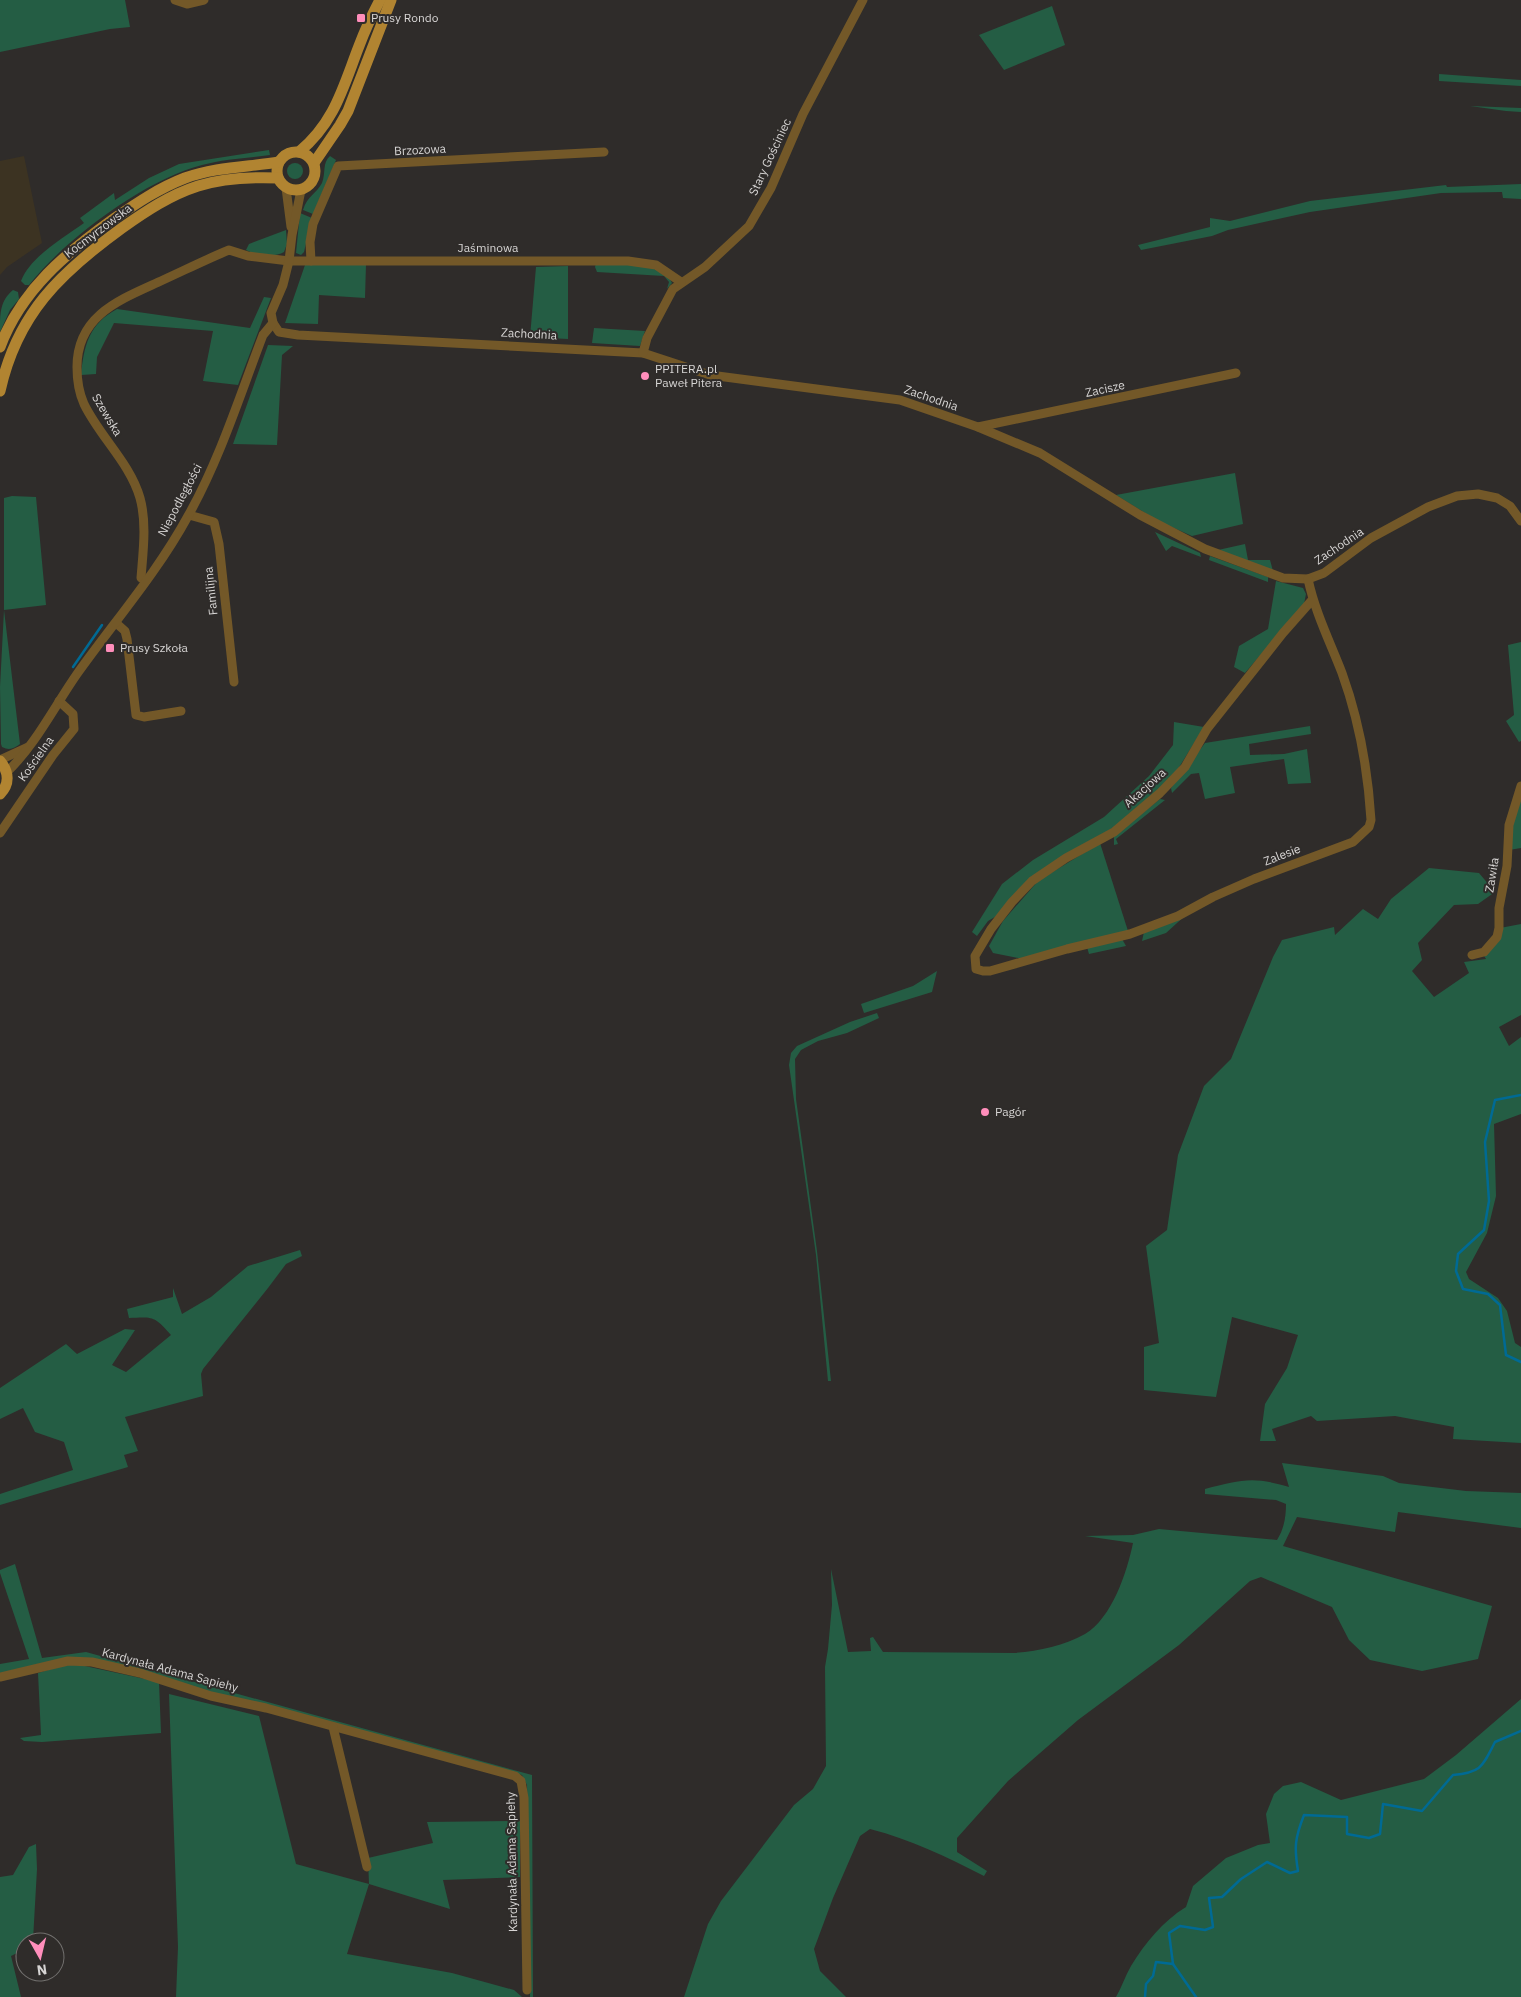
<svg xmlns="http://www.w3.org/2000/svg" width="1521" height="1997" font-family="'IBM Plex Sans',sans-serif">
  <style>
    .commercial { fill: #3c3322 }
    .green { fill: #245d44 }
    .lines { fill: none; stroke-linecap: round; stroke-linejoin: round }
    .stream { stroke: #006a94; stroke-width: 2.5 }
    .minor { stroke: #735828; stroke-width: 9 }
    .major { stroke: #b18431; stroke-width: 11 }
    .poi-dot { fill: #ff8ebb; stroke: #2f2c2a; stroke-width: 2 }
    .labels { text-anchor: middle; stroke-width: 4; stroke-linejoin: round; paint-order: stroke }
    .poi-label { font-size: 12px; fill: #d7d5d4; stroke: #2f2c2a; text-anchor: start }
    .street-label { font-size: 12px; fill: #d7d5d4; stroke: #2f2c2a }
  </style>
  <rect width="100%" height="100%" fill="#2f2c2a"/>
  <!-- commercial -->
  <path class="commercial" d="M24,156L42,243L7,267L0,275V161Z"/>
  <!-- green -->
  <g class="green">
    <path d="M0,0H125L130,27L110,29L0,52Z"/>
    <path d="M1052,6L1065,45L1004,70L979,35Z"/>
    <path d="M1439,74L1521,80V86L1439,81Z"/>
    <path d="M1470,106L1521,108V112L1506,111Z"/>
    <path d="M269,150L270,155C248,158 224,159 202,165C146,179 65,239 29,285H25L21,281C31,256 62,239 84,223L80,218L114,193L115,200L149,178L179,164Z"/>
    <path d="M330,156L336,160L313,214L303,210C307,196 316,194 322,183C326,173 322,163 330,156Z"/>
    <circle cx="295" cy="171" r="8"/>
    <path d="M1521,184V199L1503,198L1502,192L1441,193L1310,212L1228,230L1212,236L1141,250L1138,245L1210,227V218L1230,221L1310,201L1446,185L1447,187Z"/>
    <path d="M300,213L312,218L304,252L301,255L296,253Z"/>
    <path d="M286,230L287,244L284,252C275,258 255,255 246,250L249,244Z"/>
    <path d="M596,263C616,264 665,262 672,283L667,289L669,282L664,276L597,272L595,267Z"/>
    <path d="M366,264L365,298L319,295L318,324L285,323L305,265Z"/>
    <path d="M568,266V339L530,337L536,267Z"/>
    <path d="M13,290L18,292L19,299L10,310L0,332C0,313 0,301 13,290Z"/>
    <path d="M264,297L271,298L238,385L203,381L213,331L114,323L97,357L96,374L81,375C84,345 89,324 117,309L250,328Z"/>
    <path d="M594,328L645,331L640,346L592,343Z"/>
    <path d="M268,345L293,346L282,355L277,445L233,444Z"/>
    <path d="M1235,473L1243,524L1192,536L1158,521L1116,495Z"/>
    <path d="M12,496L36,497L46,605L4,610L20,744C14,748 10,751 2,747L1,744L0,687L4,610V498Z"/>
    <path d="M1155,532L1200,553L1201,557L1172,546L1166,551Z"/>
    <path d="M1245,544L1248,560H1270L1273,571L1218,550Z"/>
    <path d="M1210,556L1268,577V582L1209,560Z"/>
    <path d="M1276,581L1303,588L1306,594L1304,604L1245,673L1234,667L1239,646L1268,629Z"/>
    <path d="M1521,642V741L1519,742L1506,721L1514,715L1508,645Z"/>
    <path d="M1174,722L1204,727L1178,769L1158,790L1113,828L1065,855L1000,914L988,921L977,936L972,932L1002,884L1033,860L1104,817L1149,776L1173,745Z"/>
    <path d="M1310,726L1311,734L1249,744L1250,755L1284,754L1307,749L1311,783L1288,784L1284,759L1230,767L1235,793L1205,799L1199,773L1191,774L1172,793L1171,788L1205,743Z"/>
    <path d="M1521,789V848L1509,850L1510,825Z"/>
    <path d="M1160,799L1165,800L1116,839L1118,844L1114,845V836Z"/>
    <path d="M1100,843L1128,931L1023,959L993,953L989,946L1003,921L1038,881Z"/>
    <path d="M1429,868L1479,873L1495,892L1478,904L1454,905L1418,943L1422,960L1412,971L1434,997L1469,973L1464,962L1486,959L1483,954L1500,928L1521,924V1015L1499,1027L1509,1046L1521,1037V1114L1494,1124L1496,1196L1487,1233L1466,1272L1469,1279L1498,1298L1507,1311L1515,1343L1521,1347V1443L1453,1439L1454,1427L1395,1416L1317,1421L1311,1416L1272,1429L1276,1441H1260L1265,1404L1287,1368L1298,1335L1232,1317L1216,1397L1144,1390V1347L1159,1343L1146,1246L1167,1230L1178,1155L1204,1086L1231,1059L1273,957L1282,940L1334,927L1335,935L1363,909L1378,919L1391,899Z"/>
    <path d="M1188,913L1166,933L1142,941L1144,932Z"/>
    <path d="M1122,939L1126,946L1089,954L1087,947Z"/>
    <path d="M937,971L932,992L864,1013L861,1004L913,986Z"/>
    <path d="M877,1013L879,1018L847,1033L818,1041L801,1050L795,1059L796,1099L817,1251L831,1381H828L816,1255L789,1065L791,1053L797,1046L850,1022Z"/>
    <path d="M300,1250L302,1256L286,1264L268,1288L203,1369L201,1374L203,1396L125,1417L138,1451L124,1455L128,1467L0,1505V1494L73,1470L64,1442L35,1432L23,1408L0,1419V1388L66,1344L77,1354L125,1329L135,1330L112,1365L126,1372L171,1335C154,1316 154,1317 129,1318L127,1309L173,1297V1288L182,1314L211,1297L248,1266Z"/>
    <path d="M1282,1463L1383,1476L1399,1483L1466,1491L1521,1493V1528L1398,1512L1395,1532L1297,1517L1283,1546L1492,1606L1478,1659L1422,1671L1370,1660L1349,1640L1332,1607L1261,1577L1250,1581L1179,1645L1078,1720L1032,1760L1008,1781L957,1838V1852L987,1871L984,1876C945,1856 912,1840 870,1829L860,1836L833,1898L814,1949L820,1971L846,1997H684L708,1924L721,1901L794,1805L813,1789L826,1766L825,1667L828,1649L832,1605L831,1569L848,1652L871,1651L870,1638L873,1637L883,1652L1014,1653C1038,1651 1064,1646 1085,1634C1112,1618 1127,1572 1133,1543L1085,1536L1133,1535L1159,1529L1277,1540C1284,1529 1286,1517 1286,1504L1276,1500L1205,1494V1489C1240,1480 1253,1476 1289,1487Z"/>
    <path d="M15,1564L42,1658L86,1652L532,1775L533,1997H530L527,1785L522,1775L203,1691L92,1659L0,1673V1664L29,1659L0,1573V1570Z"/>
    <path d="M71,1663L159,1682L161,1733L42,1742L24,1741L20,1738L41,1735L38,1673Z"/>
    <path d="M169,1694L259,1716L296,1864L369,1884L368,1858L433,1843L427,1822L520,1821V1877L443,1880L450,1909L369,1884L347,1954L452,1973L514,1990L522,1997H176L178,1947Z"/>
    <path d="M1521,1699V1997H1116C1122,1987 1125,1976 1131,1966C1145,1943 1163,1921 1186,1907L1193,1886L1226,1858L1258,1845L1270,1843L1266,1814L1274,1794L1283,1786L1301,1782L1341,1800L1424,1779L1456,1755Z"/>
    <path d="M36,1844L37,1869L33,1940L32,1942H25V1949L11,1956L21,1997H0V1877L13,1875L29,1847Z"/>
  </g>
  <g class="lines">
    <!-- stream -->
    <g class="stream">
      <path d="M73,667L102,625"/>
      <path d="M1521,1095L1495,1100L1485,1142L1489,1201L1484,1230L1458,1254L1456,1271L1463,1289L1488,1294L1500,1305L1506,1355L1521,1362"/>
      <path d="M1173,1964L1196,1997"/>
      <path d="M1145,1997L1146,1984L1153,1976L1156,1962L1173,1964L1169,1933L1180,1926L1205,1930L1213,1927L1209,1898L1222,1897L1241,1879L1267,1862L1290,1873L1298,1871C1294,1847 1295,1838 1304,1815L1347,1817V1834L1369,1838L1380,1834L1383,1804L1422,1811L1453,1775C1482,1772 1482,1767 1495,1742L1521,1731"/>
    </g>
    <!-- minor -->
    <g class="minor">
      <path d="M175,0L187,4L204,0"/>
      <path d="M286,188L291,227"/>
      <path d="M311,261L310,242L313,224L338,166L604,152"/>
      <path d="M273,323L279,332L298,335L643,353L710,375L900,400L978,427L1040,453L1140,515L1205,549L1283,578L1308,579L1324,573L1371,538L1428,507L1457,496L1478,494L1497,498L1510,506L1521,521"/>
      <path d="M643,353L647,338L673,289L705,267L749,226L771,188L803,114L863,0"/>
      <path d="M978,427L1236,373"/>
      <path d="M189,515L214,522L219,544L234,682"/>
      <path d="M1308,579C1315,612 1330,642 1342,673C1359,720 1368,771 1371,820L1369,827L1353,842L1254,879L1213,897L1178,916L1130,934L1067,949L990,971H983L976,969L975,956L991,929L1012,902L1032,881L1066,858L1114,832L1160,793L1185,767L1207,729L1283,633L1313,599"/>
      <path d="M146,581L141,578C143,552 147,523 140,498C130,463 100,437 84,404C79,393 77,379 77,367C77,314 122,299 163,280C185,270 207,259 229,250L248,256L289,261H628L656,265L681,282"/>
      <path d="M116,623L125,631L127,639L136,715L144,717L181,711"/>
      <path d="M0,760L28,747"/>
      <path d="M7,772C36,744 54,707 77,674C114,622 157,573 188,516C220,459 240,395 263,335L273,323L271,313L283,285L289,261L292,235L301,190"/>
      <path d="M0,833L53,755L74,729L73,714L59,701"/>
      <path d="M1472,955L1484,952L1497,937L1499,928V908L1507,866L1509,825L1521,786"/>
      <path d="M0,1677L68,1661L92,1662L140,1673L211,1696L266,1708L515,1776L521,1781L524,1798L527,1990"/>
      <path d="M333,1727L367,1867"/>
    </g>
    <!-- major -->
    <g class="major">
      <circle cx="296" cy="171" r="19"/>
      <path d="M299,152C335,122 343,87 359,46C365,30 372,15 380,0"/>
      <path d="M314,163L340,125L348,111L391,0"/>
      <path d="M0,347C21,290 67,252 115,218C137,203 159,188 185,178C215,167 247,167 279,162"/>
      <path d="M0,391C17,314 60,273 122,228C146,211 170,195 198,186C224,178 251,177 278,178"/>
      <path d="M0,761C9,772 10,784 0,794"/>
    </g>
  </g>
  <!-- markers -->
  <g class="poi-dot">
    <rect x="356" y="13" width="10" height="10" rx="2.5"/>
    <circle cx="645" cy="376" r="5"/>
    <rect x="105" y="643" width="10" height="10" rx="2.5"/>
    <circle cx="985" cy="1112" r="5"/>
  </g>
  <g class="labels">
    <!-- poi labels -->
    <g class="poi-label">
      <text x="371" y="22">Prusy Rondo</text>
      <text x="655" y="373">PPITERA.pl<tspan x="655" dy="14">Paweł Pitera</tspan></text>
      <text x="120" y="652">Prusy Szkoła</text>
      <text x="995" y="1116">Pagór</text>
    </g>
    <!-- street labels -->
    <g class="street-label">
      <text transform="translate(420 150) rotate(-3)" y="4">Brzozowa</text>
      <text transform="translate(770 157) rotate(-65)" y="4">Stary Gościniec</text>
      <text transform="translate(98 231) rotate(-37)" y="4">Kocmyrzowska</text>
      <text x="488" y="252">Jaśminowa</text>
      <text transform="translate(529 334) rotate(3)" y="4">Zachodnia</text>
      <text transform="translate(1105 389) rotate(-12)" y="4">Zacisze</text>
      <text transform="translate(931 398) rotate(19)" y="4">Zachodnia</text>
      <text transform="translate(107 415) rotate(59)" y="4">Szewska</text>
      <text transform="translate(180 500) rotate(-62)" y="4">Niepodległości</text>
      <text transform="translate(1339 546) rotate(-34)" y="4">Zachodnia</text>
      <text transform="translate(211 591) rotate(-96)" y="4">Familijna</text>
      <text transform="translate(36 759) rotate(-55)" y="4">Kościelna</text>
      <text transform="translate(1145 788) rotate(-42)" y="4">Akacjowa</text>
      <text transform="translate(1282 855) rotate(-21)" y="4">Zalesie</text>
      <text transform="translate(1492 875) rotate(-81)" y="4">Zawiła</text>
      <text transform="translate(170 1670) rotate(15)" y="4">Kardynała Adama Sapiehy</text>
      <text transform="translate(512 1862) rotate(-91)" y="4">Kardynała Adama Sapiehy</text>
    </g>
  </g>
  <!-- north arrow -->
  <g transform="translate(40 1957) rotate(172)"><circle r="24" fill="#2f2c2a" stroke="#72706e"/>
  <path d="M0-4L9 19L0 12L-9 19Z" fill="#ff8ebb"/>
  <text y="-8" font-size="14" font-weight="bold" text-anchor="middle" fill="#d7d5d4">N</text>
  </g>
</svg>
